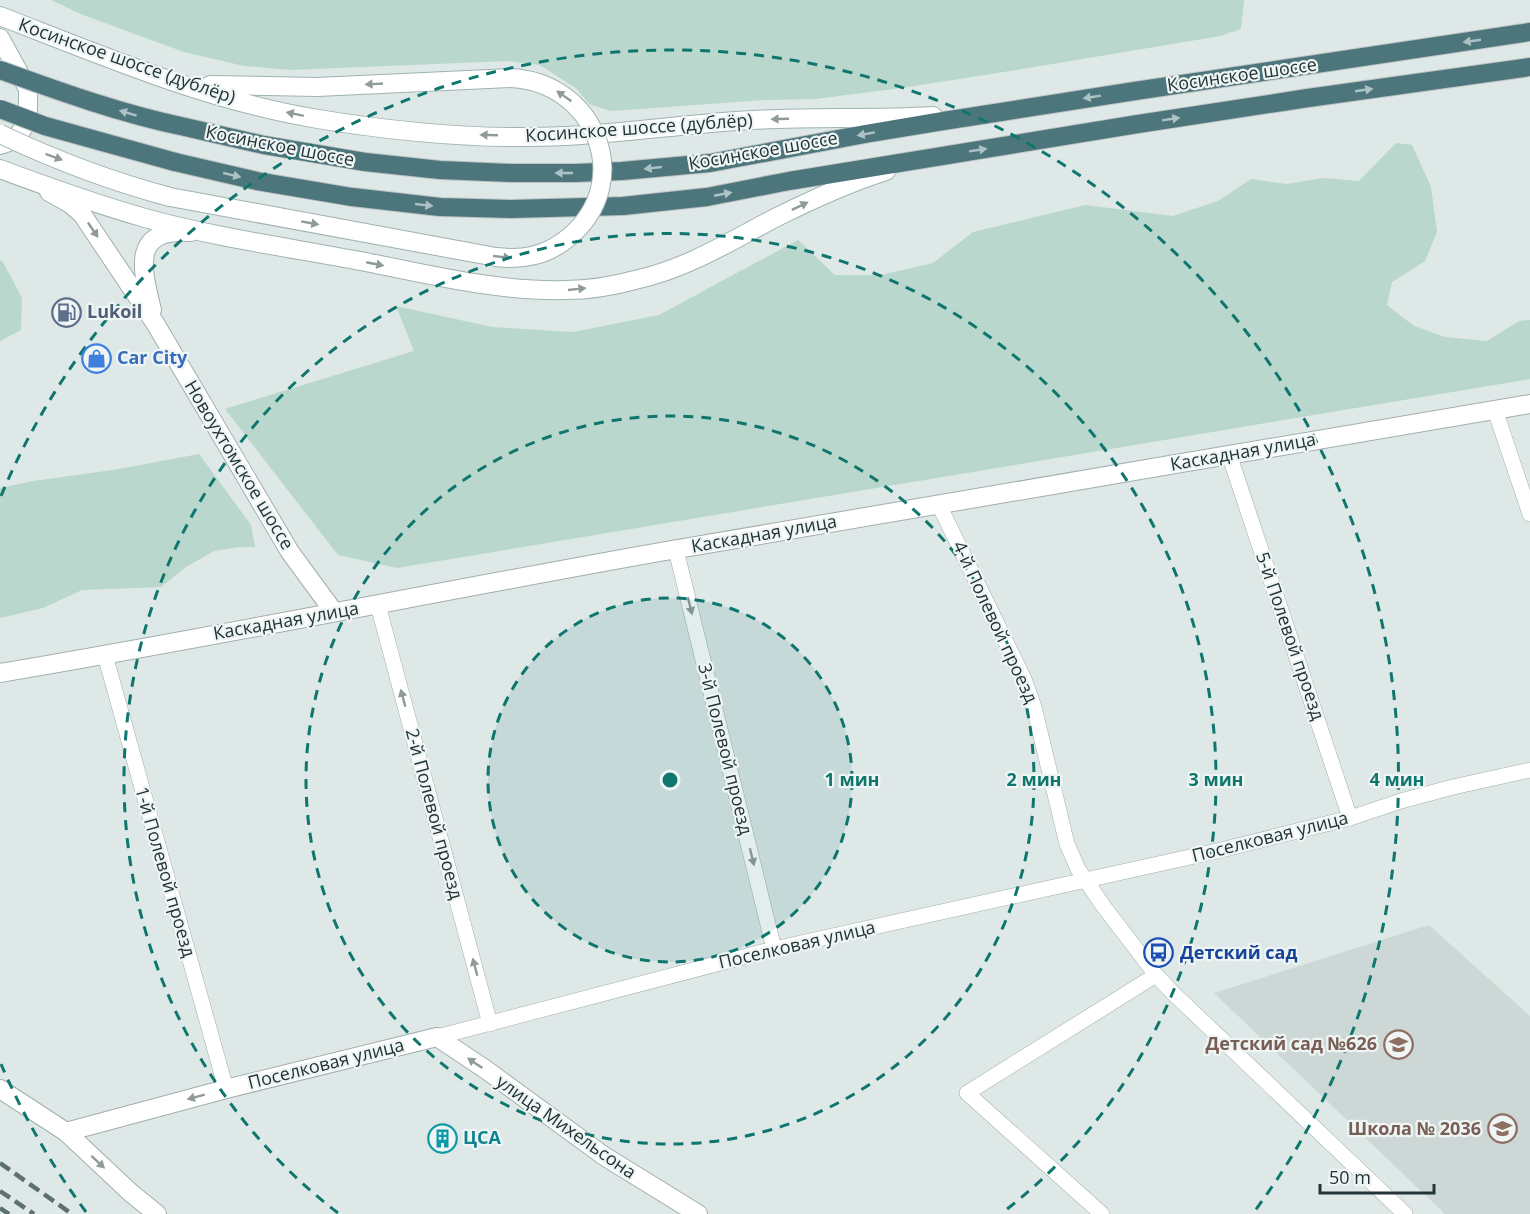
<svg xmlns="http://www.w3.org/2000/svg" width="1530" height="1214" font-family="'Open Sans',sans-serif">
  <style>
    .built { fill: #cdd8d6 }
    .green { fill: #b9d7cc }
    .lines { fill: none; stroke-linecap: round; stroke-linejoin: round }
    .minor-casing { stroke: #a2aeae; stroke-width: 16 }
    .tertiary-casing { stroke: #a2aeae; stroke-width: 20 }
    .secondary-casing { stroke: #9fb2b2; stroke-width: 20 }
    .trunk-casing { stroke: #bdc2c3; stroke-width: 20 }
    .minor { stroke: #fff; stroke-width: 15 }
    .tertiary { stroke: #fff; stroke-width: 18 }
    .secondary { stroke: #fff; stroke-width: 18 }
    .trunk { stroke: #4c767c; stroke-width: 18 }
    .rail { stroke: #5c7072; stroke-width: 4.5; stroke-dasharray: 12 6; stroke-linecap: butt }
    .secondary-bridge-casing { stroke: #9fb2b2; stroke-width: 20; stroke-linecap: butt }
    .trunk-bridge-casing { stroke: #bdc2c3; stroke-width: 20; stroke-linecap: butt }
    .secondary-bridge { stroke: #fff; stroke-width: 18 }
    .trunk-bridge { stroke: #4c767c; stroke-width: 18 }
    .oneway { fill: #adc2c4 }
    .oneway2 { fill: #909a9a }
    .ring { fill: none; stroke: #0f766e; stroke-width: 3; stroke-dasharray: 10 8 }
    .labels { text-anchor: middle; stroke-width: 4.5; stroke-linejoin: round; paint-order: stroke }
    .street-label { font-size: 18px; fill: #223436; stroke: #eef5f4 }
    .service-label { font-size: 18px; font-weight: bold; fill: #4e5e75; stroke: #eef5f4; text-anchor: start }
    .shop-label { font-size: 18px; font-weight: bold; fill: #366cbe; stroke: #eef5f4; text-anchor: start }
    .transit-label { font-size: 18px; font-weight: bold; fill: #164399; stroke: #eef5f4; text-anchor: start }
    .education-label { font-size: 18px; font-weight: bold; fill: #785e54; stroke: #eef5f4; text-anchor: end }
    .culture-label { font-size: 18px; font-weight: bold; fill: #0d838f; stroke: #eef5f4; text-anchor: start }
    .centre { fill: #0f766e; stroke: #eef5f4; stroke-width: 3 }
    .ring-label { font-size: 18px; text-anchor: middle; font-weight: bold; fill: #0f766e; stroke: #eef5f4; stroke-width: 4.5; stroke-linejoin: round; paint-order: stroke }
  </style>
  <rect width="100%" height="100%" fill="#dee8e7"/>
  <!-- built -->
  <path class="built" d="M1429,925L1530,1016V1214H1445L1214,993Z"/>
  <!-- green -->
  <g class="green">
    <path d="M51,0H1244L1241,29L1220,36L1010,71L902,88L815,99L765,100L611,111L589,104L577,89L540,65L508,61L290,70L244,66L184,52L83,15Z"/>
    <path d="M1396,143L1412,145L1431,187L1437,232L1425,261L1392,282L1387,305L1414,326L1445,337L1487,341L1519,321L1530,320V379L397,568L338,555L225,409L414,351L396,306L492,327L573,332L659,315L798,240L835,275H881L933,263L973,232L1085,205L1173,216L1218,201L1251,179L1287,184L1323,178L1359,181Z"/>
    <path d="M0,260L3,262L22,298L21,330L0,341Z"/>
    <path d="M199,454L251,525L255,547H239L214,551L186,567L161,587L82,590L43,608L0,618V488L33,481L113,470Z"/>
  </g>
  <g class="lines">
    <defs>
      <g id="minor">
        <path d="M1495,410L1530,514"/>
        <path d="M1229,454L1350,818"/>
        <path d="M939,505L1024,679L1034,707L1067,844L1078,869L1104,907L1156,975L1173,993L1405,1214"/>
        <path d="M676,550L774,949"/>
        <path d="M378,605L490,1024"/>
        <path d="M105,655L226,1089"/>
        <path d="M437,1037L774,949L1217,851L1350,818L1401,801L1453,787L1530,770"/>
        <path d="M1102,1214L967,1093L1156,975"/>
      </g>
      <g id="tertiary">
        <path d="M49,192L69,203L82,214L155,323L290,552L334,612"/>
        <path d="M152,310C142,269 130,228 191,232"/>
        <path d="M0,673C221,636 440,591 660,552C950,501 1240,454 1530,404"/>
        <path d="M0,1089L66,1132L131,1193L157,1214"/>
        <path d="M66,1132L226,1089L437,1037L485,1069L604,1156L698,1214"/>
      </g>
      <g id="secondary">
        <path d="M0,16C103,56 208,101 318,119C397,132 485,140 566,136C623,133 680,125 737,121C802,116 868,120 933,116"/>
        <path d="M0,38L28,89V121L15,140L0,145"/>
        <path d="M210,85L317,87"/>
        <path d="M0,169C48,187 96,204 145,218C214,237 285,247 355,260C424,273 495,292 566,290C589,290 613,286 635,280C686,269 729,242 775,218C811,200 848,183 886,171"/>
      </g>
      <g id="trunk">
        <path d="M185,127L264,145L365,162L440,170L512,173H575L622,171L710,163L865,134L937,122L1135,91L1530,32"/>
        <path d="M175,162L257,181L352,197L440,207L511,209L623,206L707,197L789,181L1138,124L1308,98L1530,67"/>
      </g>
    </defs>
    <!-- minor casing -->
    <use href="#minor" class="minor-casing"/>
    <!-- tertiary casing -->
    <use href="#tertiary" class="tertiary-casing"/>
    <!-- secondary casing -->
    <use href="#secondary" class="secondary-casing"/>
    <!-- trunk casing -->
    <use href="#trunk" class="trunk-casing"/>
    <!-- minor -->
    <use href="#minor" class="minor"/>
    <!-- tertiary -->
    <use href="#tertiary" class="tertiary"/>
    <!-- secondary -->
    <use href="#secondary" class="secondary"/>
    <!-- trunk -->
    <use href="#trunk" class="trunk"/>
    <!-- rail -->
    <g class="rail">
      <path d="M0,1163L72,1214"/>
      <path d="M0,1191L34,1214"/>
      <path d="M0,1208L9,1214"/>
    </g>
    <defs>
      <path id="secondary-bridge" d="M0,134C53,159 113,182 170,197L496,257C523,260 546,256 568,238C637,181 594,81 510,78L317,87"/>
      <g id="trunk-bridge">
        <path d="M0,70C61,92 122,114 185,127"/>
        <path d="M0,109L45,126L175,162"/>
      </g>
    </defs>
    <!-- secondary-bridge casing -->
    <use href="#secondary-bridge" class="secondary-bridge-casing"/>
    <!-- trunk-bridge casing -->
    <use href="#trunk-bridge" class="trunk-bridge-casing"/>
    <!-- secondary-bridge -->
    <use href="#secondary-bridge" class="secondary-bridge"/>
    <!-- trunk-bridge -->
    <use href="#trunk-bridge" class="trunk-bridge"/>
  </g>
  <!-- one-way arrows -->
  <defs><path id="oneway-solid" d="M-6-.8H1V-3.2L6.5 0L1 3.2V.8H-6Z" transform="scale(1.5)"/></defs>
  <g class="oneway">
    <use href="#oneway-solid" transform="translate(1472 41) rotate(172)"/>
    <use href="#oneway-solid" transform="translate(1364 90) rotate(-8)"/>
    <use href="#oneway-solid" transform="translate(1092 97) rotate(171)"/>
    <use href="#oneway-solid" transform="translate(128 113) rotate(-163)"/>
    <use href="#oneway-solid" transform="translate(1171 119) rotate(-9)"/>
    <use href="#oneway-solid" transform="translate(866 134) rotate(170)"/>
    <use href="#oneway-solid" transform="translate(978 150) rotate(-9)"/>
    <use href="#oneway-solid" transform="translate(653 168) rotate(174)"/>
    <use href="#oneway-solid" transform="translate(564 173) rotate(-180)"/>
    <use href="#oneway-solid" transform="translate(232 175) rotate(13)"/>
    <use href="#oneway-solid" transform="translate(723 194) rotate(-11)"/>
    <use href="#oneway-solid" transform="translate(424 205) rotate(6)"/>
  </g>
  <g class="oneway2">
    <use href="#oneway-solid" transform="translate(374 84) rotate(177)"/>
    <use href="#oneway-solid" transform="translate(564 96) rotate(-145)"/>
    <use href="#oneway-solid" transform="translate(295 114) rotate(-168)"/>
    <use href="#oneway-solid" transform="translate(780 119) rotate(178)"/>
    <use href="#oneway-solid" transform="translate(489 135) rotate(-178)"/>
    <use href="#oneway-solid" transform="translate(54 157) rotate(20)"/>
    <use href="#oneway-solid" transform="translate(800 206) rotate(-26)"/>
    <use href="#oneway-solid" transform="translate(310 223) rotate(10)"/>
    <use href="#oneway-solid" transform="translate(93 230) rotate(56)"/>
    <use href="#oneway-solid" transform="translate(502 257) rotate(6)"/>
    <use href="#oneway-solid" transform="translate(375 264) rotate(11)"/>
    <use href="#oneway-solid" transform="translate(577 289) rotate(-6)"/>
    <use href="#oneway-solid" transform="translate(690 606) rotate(76)"/>
    <use href="#oneway-solid" transform="translate(403 698) rotate(-105)"/>
    <use href="#oneway-solid" transform="translate(752 857) rotate(76)"/>
    <use href="#oneway-solid" transform="translate(475 967) rotate(-105)"/>
    <use href="#oneway-solid" transform="translate(475 1063) rotate(-146)"/>
    <use href="#oneway-solid" transform="translate(196 1097) rotate(165)"/>
    <use href="#oneway-solid" transform="translate(98 1162) rotate(43)"/>
  </g>
  <!-- distance rings -->
  <circle cx="670" cy="780" r="182" fill="#0f766e" fill-opacity=".12"/>
  <g class="ring">
    <circle cx="670" cy="780" r="182"/>
    <circle cx="670" cy="780" r="364"/>
    <path d="M338 1213A546 546 0 1 1 1002 1213"/>
    <path d="M86 1212A727 727 0 0 1 1 1064M1 496A727 727 0 1 1 1254 1212"/>
  </g>
  <!-- icons -->
  <defs>
    <symbol id="fuel-ring" viewBox="-11 -11 22 22"><circle r="9.5" fill="#eef5f4" stroke="#5c6f8a" stroke-width="1.5"/><path d="M-5.5-6h7V0h2V4h1.3V-2.5L3-4.5l.8-.8L6-3V5H2.5V1h-1V6h-7ZM-4.2-4.7v3.2H.2V-4.7Z" fill="#5c6f8a"/></symbol>
    <symbol id="shop-ring" viewBox="-11 -11 22 22"><circle r="9.5" fill="#eef5f4" stroke="#3f7fe0" stroke-width="1.5"/><path d="M-5-2.5h2.3a2.7 3.5 0 0 1 5.4 0H5L5.5 6h-11ZM-1.5-2.5h3a1.5 2.3 0 0 0-3 0Z" fill="#3f7fe0"/></symbol>
    <symbol id="bus-ring" viewBox="-11 -11 22 22"><circle r="9.5" fill="#eef5f4" stroke="#1a4fb4" stroke-width="1.5"/><path d="M-5-6H5V4H4V6H2V4H-2V6H-4V4H-5ZM-3.5-4V0h7V-4ZM-3.5 1.2v1.5H-2V1.2ZM2 1.2v1.5H3.5V1.2Z" fill="#1a4fb4"/></symbol>
    <symbol id="school-ring" viewBox="-11 -11 22 22"><circle r="9.5" fill="#eef5f4" stroke="#8d6e63" stroke-width="1.5"/><path d="M0-5L7-2L0 1L-7-2ZM-4 1L0 2.5L4 1V4Q0 6-4 4Z" fill="#8d6e63"/></symbol>
    <symbol id="building-ring" viewBox="-11 -11 22 22"><circle r="9.5" fill="#eef5f4" stroke="#0f9aa8" stroke-width="1.5"/><path d="M-4-6H4V6H1V3H-1V6H-4ZM-2.5-4.3h1.7v1.8h-1.7ZM.8-4.3h1.7v1.8H.8ZM-2.5-1h1.7V.8h-1.7ZM.8-1h1.7V.8H.8Z" fill="#0f9aa8"/></symbol>
  </defs>
  <g fill-rule="evenodd">
    <use href="#fuel-ring" x="50" y="296" width="33" height="33"/>
    <use href="#shop-ring" x="80" y="342" width="33" height="33"/>
    <use href="#bus-ring" x="1142" y="936" width="33" height="33"/>
    <use href="#school-ring" x="1382" y="1028" width="33" height="33"/>
    <use href="#school-ring" x="1486" y="1112" width="33" height="33"/>
    <use href="#building-ring" x="426" y="1122" width="33" height="33"/>
  </g>
  <g class="labels">
    <!-- street labels -->
    <g class="street-label">
      <text transform="translate(127 61) rotate(19)" y="6">Косинское шоссе (дублёр)</text>
      <text transform="translate(1242 75) rotate(-8)" y="6">Косинское шоссе</text>
      <text transform="translate(639 128) rotate(-4)" y="6">Косинское шоссе (дублёр)</text>
      <text transform="translate(280 146) rotate(11)" y="6">Косинское шоссе</text>
      <text transform="translate(763 151) rotate(-10)" y="6">Косинское шоссе</text>
      <text transform="translate(1243 452) rotate(-10)" y="6">Каскадная улица</text>
      <text transform="translate(239 465) rotate(59)" y="6">Новоухтомское шоссе</text>
      <text transform="translate(764 534) rotate(-10)" y="6">Каскадная улица</text>
      <text transform="translate(286 621) rotate(-10)" y="6">Каскадная улица</text>
      <text transform="translate(995 622) rotate(65)" y="6">4-й Полевой проезд</text>
      <text transform="translate(1290 636) rotate(71)" y="6">5-й Полевой проезд</text>
      <text transform="translate(725 749) rotate(76)" y="6">3-й Полевой проезд</text>
      <text transform="translate(434 814) rotate(75)" y="6">2-й Полевой проезд</text>
      <text transform="translate(1270 837) rotate(-14)" y="6">Поселковая улица</text>
      <text transform="translate(165 872) rotate(74)" y="6">1-й Полевой проезд</text>
      <text transform="translate(797 945) rotate(-13)" y="6">Поселковая улица</text>
      <text transform="translate(326 1064) rotate(-14)" y="6">Поселковая улица</text>
      <text transform="translate(566 1127) rotate(35)" y="6">улица Михельсона</text>
    </g>
    <!-- service labels -->
    <g class="service-label">
      <text x="87" y="318">Lukoil</text>
    </g>
    <!-- shop labels -->
    <g class="shop-label">
      <text x="117" y="364">Car City</text>
    </g>
    <!-- transit labels -->
    <g class="transit-label">
      <text x="1180" y="959">Детский сад</text>
    </g>
    <!-- education labels -->
    <g class="education-label">
      <text x="1377" y="1050">Детский сад №626</text>
      <text x="1481" y="1135">Школа № 2036</text>
    </g>
    <!-- culture labels -->
    <g class="culture-label">
      <text x="463" y="1144">ЦСА</text>
    </g>
  </g>
  <circle cx="670" cy="780" r="9" class="centre"/>
  <g class="ring-label">
    <text x="852" y="786">1 мин</text>
    <text x="1034" y="786">2 мин</text>
    <text x="1216" y="786">3 мин</text>
    <text x="1397" y="786">4 мин</text>
  </g>
  <!-- scale -->
  <path d="M1320 1184v9h114v-9" fill="none" stroke="#223436" stroke-width="3"/>
  <text x="1329" y="1184" font-size="18" fill="#223436" stroke="#eef5f4" stroke-width="4.5" paint-order="stroke">50 m</text>
</svg>
